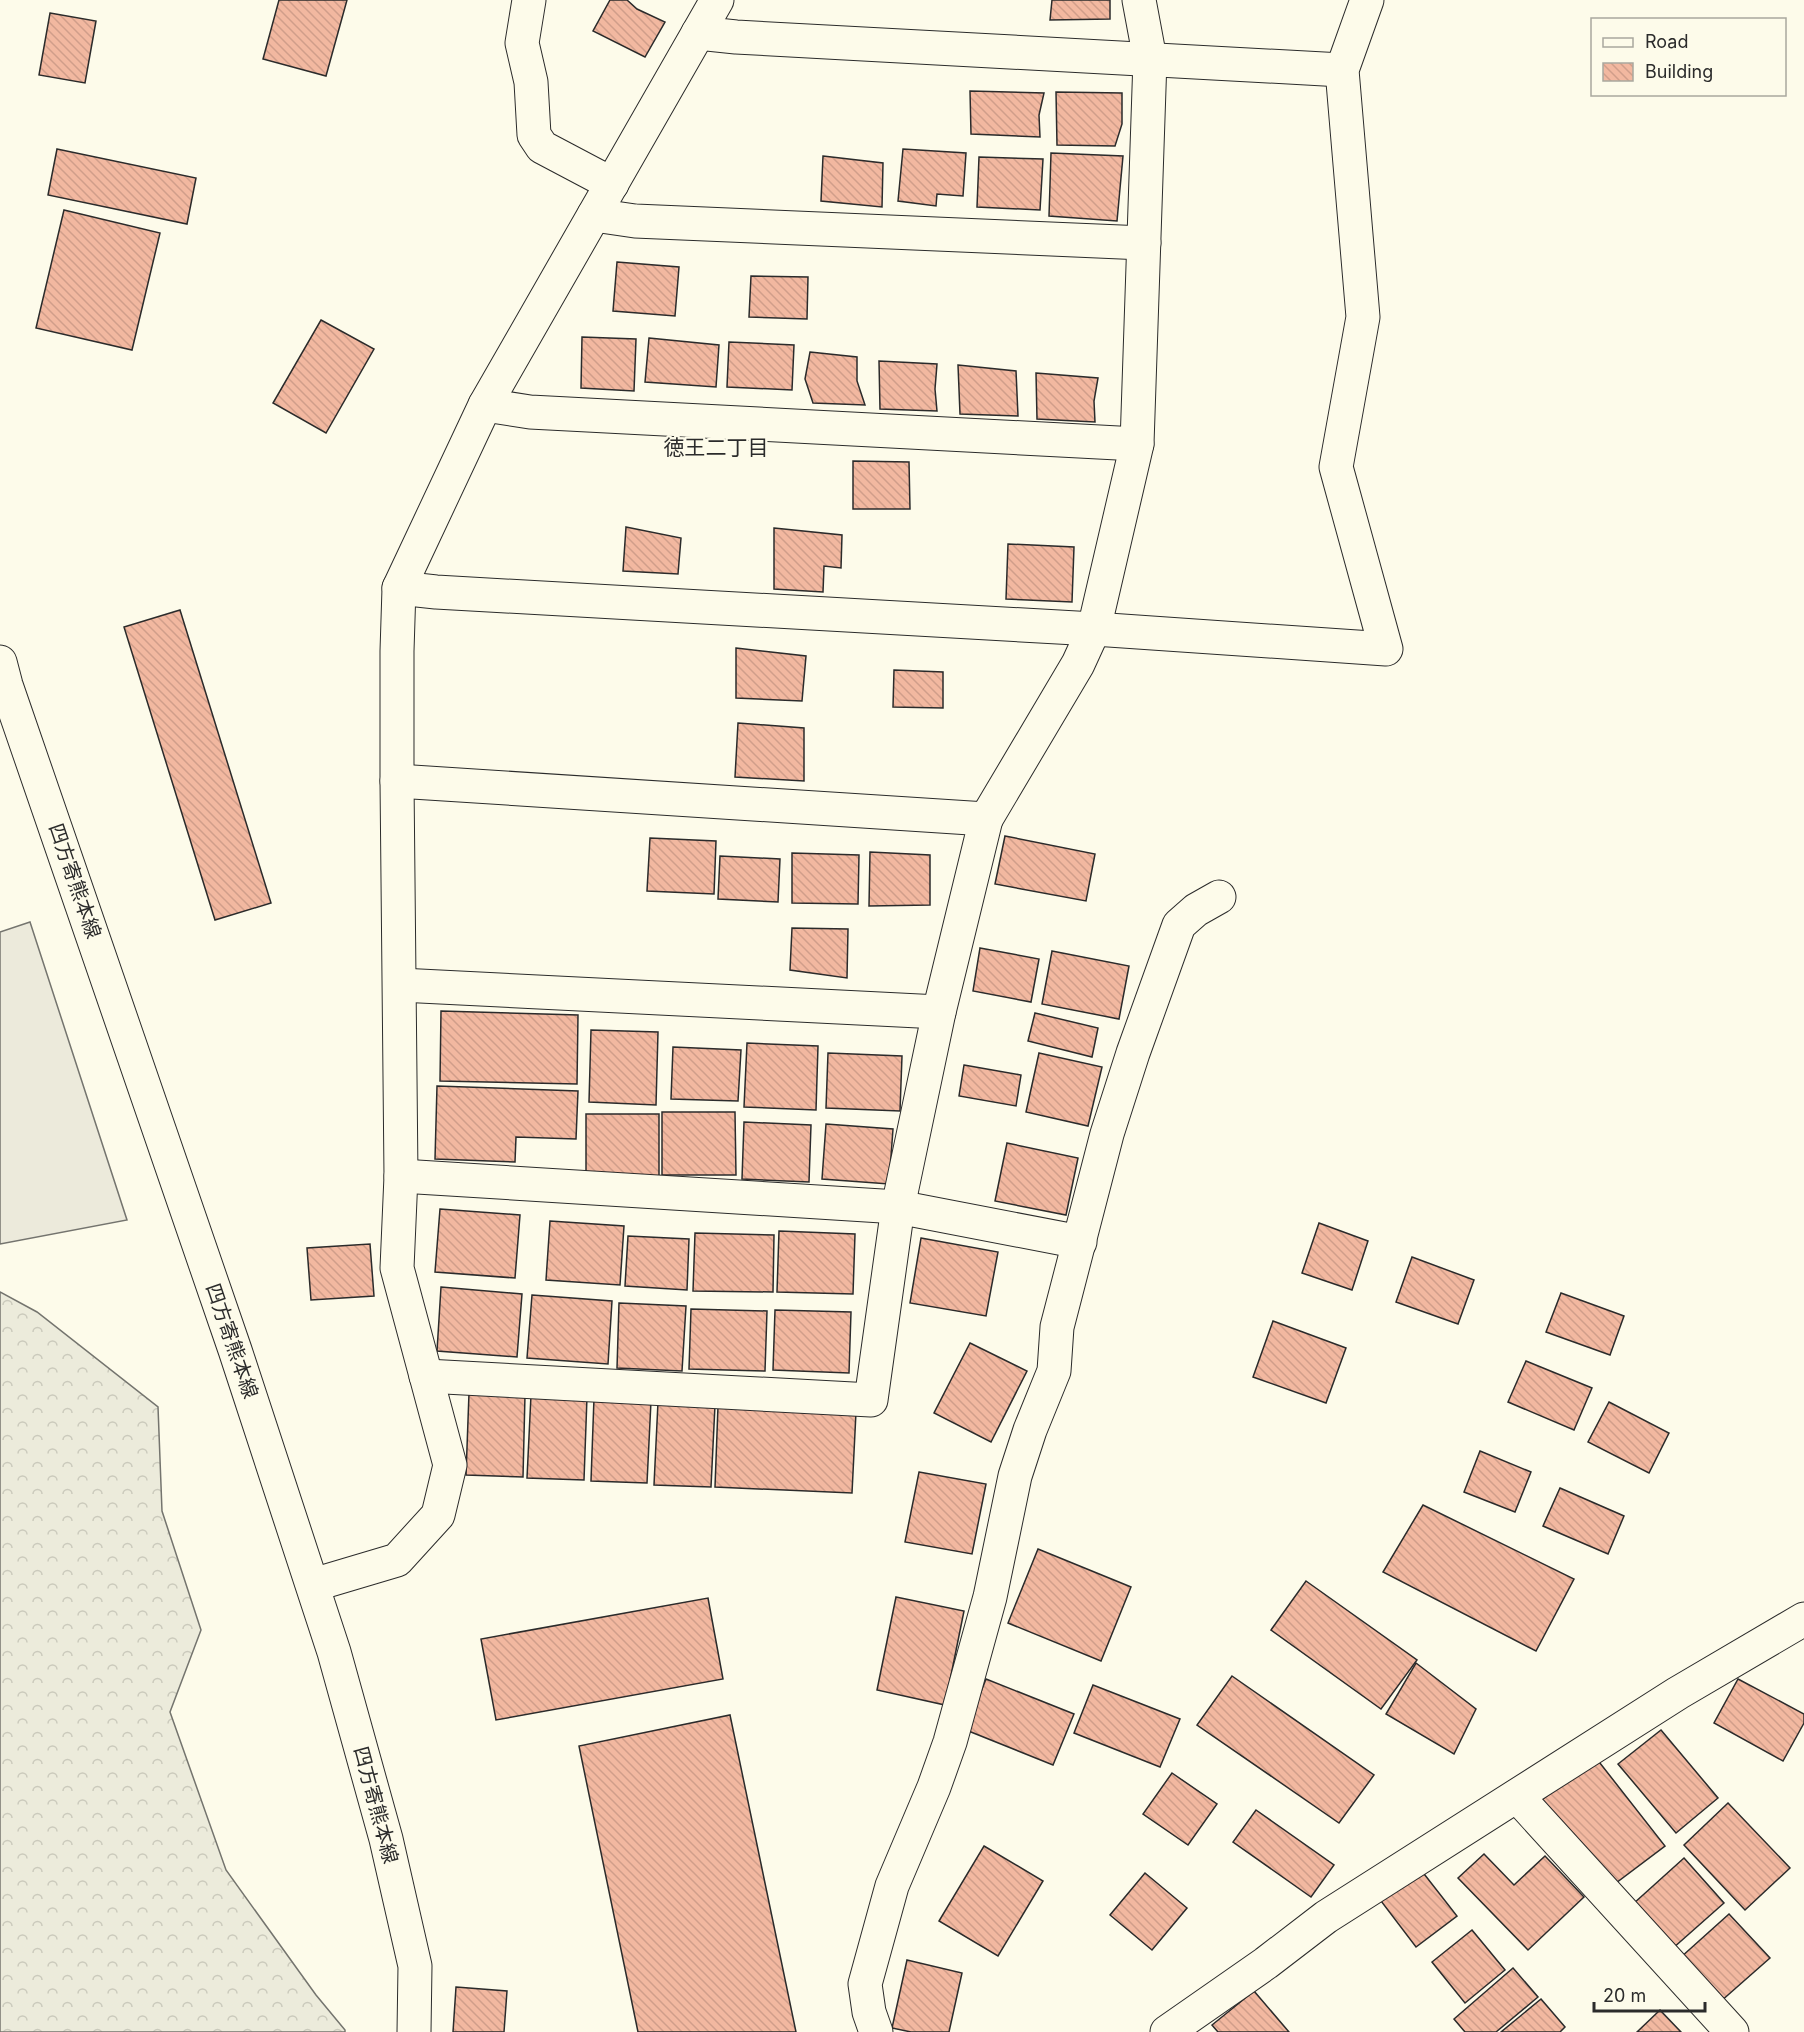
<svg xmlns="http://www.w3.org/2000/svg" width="1804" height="2032" font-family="Inter,'Noto Sans JP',sans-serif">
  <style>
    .forest { fill: url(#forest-crowns); stroke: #74746e; stroke-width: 1.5 }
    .parking { fill: #eceadb; stroke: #74746e; stroke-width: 1.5 }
    .building { fill: url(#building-back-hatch); stroke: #2b2b2b; stroke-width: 1.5 }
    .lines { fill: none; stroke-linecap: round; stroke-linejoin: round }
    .minor-casing { stroke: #2b2b2b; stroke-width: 35 }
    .major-casing { stroke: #2b2b2b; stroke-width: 35 }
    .minor { stroke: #fdfbea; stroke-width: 33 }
    .major { stroke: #fdfbea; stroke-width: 33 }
    .labels { text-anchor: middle; stroke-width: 4.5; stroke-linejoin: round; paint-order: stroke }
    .street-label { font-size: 20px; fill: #2b2b2b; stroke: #fdfbea }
    .neighbourhood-label { font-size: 21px; fill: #2b2b2b; stroke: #fdfbea }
  </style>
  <defs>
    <pattern id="forest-crowns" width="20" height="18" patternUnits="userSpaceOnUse" patternTransform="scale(1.5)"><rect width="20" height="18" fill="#ecebdb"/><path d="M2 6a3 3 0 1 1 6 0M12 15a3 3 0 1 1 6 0" fill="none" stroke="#cbcabc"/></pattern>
    <pattern id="building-back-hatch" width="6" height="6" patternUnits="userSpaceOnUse" patternTransform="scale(1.5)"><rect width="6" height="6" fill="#f2b8a0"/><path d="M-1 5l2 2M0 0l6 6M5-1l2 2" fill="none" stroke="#d09e8a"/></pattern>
  </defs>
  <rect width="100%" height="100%" fill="#fdfbea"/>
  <!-- forest -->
  <path class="forest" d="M0,1292L37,1312L158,1407L162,1511L201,1630L170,1712L226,1870L316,1995L345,2030V2032H0Z"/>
  <!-- parking -->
  <path class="parking" d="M30,922L127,1220L0,1244V932Z"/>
  <!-- building -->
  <g class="building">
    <path d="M279,0H347L326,76L263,59Z"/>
    <path d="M610,0H627L637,9L665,22L645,57L593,31Z"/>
    <path d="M1052,0H1110V19L1050,20Z"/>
    <path d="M50,13L96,21L85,83L39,75Z"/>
    <path d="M970,91L1044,93L1039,115L1040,137L971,134Z"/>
    <path d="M1056,92L1122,93V124L1115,146L1057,145Z"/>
    <path d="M57,149L196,178L187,224L48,195Z"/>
    <path d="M903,149L966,153L963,196L937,194L936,206L898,201Z"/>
    <path d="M1051,153L1123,156L1117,221L1049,216Z"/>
    <path d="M823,156L883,163L882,207L821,201Z"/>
    <path d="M979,157L1043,159L1040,210L977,207Z"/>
    <path d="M64,210L160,233L132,350L36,328Z"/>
    <path d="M617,262L679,267L675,316L613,311Z"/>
    <path d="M751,276L808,277L807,319L749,317Z"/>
    <path d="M321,320L374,349L326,433L273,403Z"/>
    <path d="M582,337L636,339L634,391L581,388Z"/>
    <path d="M649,338L719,345L716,387L645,382Z"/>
    <path d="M729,342L794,345L792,390L727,387Z"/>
    <path d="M810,352L857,357V381L865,405L813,403L805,379Z"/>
    <path d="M879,361L937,364L935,389L937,411L880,409Z"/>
    <path d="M958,365L1016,371L1018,416L960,414Z"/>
    <path d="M1036,373L1098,378L1094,401L1095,422L1037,419Z"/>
    <path d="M853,461L909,462L910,509H853Z"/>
    <path d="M626,527L681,538L678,574L623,571Z"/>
    <path d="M774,528L842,535L841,568L824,566L823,592L774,589Z"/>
    <path d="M1008,544L1074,547L1072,602L1006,599Z"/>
    <path d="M180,610L271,903L215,920L124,627Z"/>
    <path d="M736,648L806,656L802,701L736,698Z"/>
    <path d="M894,670L943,672V708L893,707Z"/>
    <path d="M738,723L804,728V781L735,777Z"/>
    <path d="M1005,836L1095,854L1086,901L995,884Z"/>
    <path d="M650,838L716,841L714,894L647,891Z"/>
    <path d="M870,852L930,855V905L869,906Z"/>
    <path d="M792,853L859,855L858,904L792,903Z"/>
    <path d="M720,856L780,859L778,902L718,899Z"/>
    <path d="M792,928L848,929L847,978L790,970Z"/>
    <path d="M980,948L1039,959L1031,1002L973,991Z"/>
    <path d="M1052,951L1129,966L1119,1019L1042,1004Z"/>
    <path d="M441,1011L578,1015L577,1084L440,1081Z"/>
    <path d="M1035,1013L1098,1028L1092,1057L1028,1041Z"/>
    <path d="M591,1030L658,1032L656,1105L589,1102Z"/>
    <path d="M747,1043L818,1046L816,1110L744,1107Z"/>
    <path d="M673,1047L741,1050L738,1101L671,1099Z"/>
    <path d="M828,1053L902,1056L900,1111L826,1108Z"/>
    <path d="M1039,1053L1102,1067L1088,1126L1026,1112Z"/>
    <path d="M964,1065L1021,1075L1016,1106L959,1096Z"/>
    <path d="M437,1086L578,1091L576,1139L516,1137L515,1162L435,1159Z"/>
    <path d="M662,1112H735L736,1175H662Z"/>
    <path d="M586,1114H659V1177L586,1176Z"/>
    <path d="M744,1122L811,1125L809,1182L742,1179Z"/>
    <path d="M826,1124L893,1129L889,1184L822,1179Z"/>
    <path d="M1007,1143L1078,1158L1066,1215L995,1201Z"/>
    <path d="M440,1209L520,1215L515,1278L435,1272Z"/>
    <path d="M550,1221L624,1226L620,1285L546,1280Z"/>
    <path d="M1319,1223L1368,1241L1352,1290L1302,1273Z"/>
    <path d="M779,1231L855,1234L853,1294L777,1292Z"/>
    <path d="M695,1233L774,1235L773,1292L693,1291Z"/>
    <path d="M628,1236L689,1239L687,1290L625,1286Z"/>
    <path d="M921,1238L998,1252L986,1316L910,1303Z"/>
    <path d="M370,1244L374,1296L311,1300L307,1248Z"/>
    <path d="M1412,1257L1474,1280L1458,1324L1396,1302Z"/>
    <path d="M441,1287L522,1294L517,1357L437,1351Z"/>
    <path d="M1561,1293L1624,1316L1610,1355L1546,1332Z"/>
    <path d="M532,1295L612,1301L608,1364L527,1358Z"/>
    <path d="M619,1303L686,1306L682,1371L617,1368Z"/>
    <path d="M691,1309L767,1311L765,1371L689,1369Z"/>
    <path d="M775,1310L851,1312L849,1373L773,1370Z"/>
    <path d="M1273,1321L1346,1348L1326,1403L1253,1377Z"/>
    <path d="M970,1343L1027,1371L991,1442L934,1413Z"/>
    <path d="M1526,1361L1592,1388L1574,1430L1508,1402Z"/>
    <path d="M469,1393L525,1395L523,1477L466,1475Z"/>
    <path d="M531,1395L587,1397L584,1480L527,1478Z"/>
    <path d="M594,1398L651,1401L647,1483L591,1481Z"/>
    <path d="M658,1402L715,1405L711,1487L654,1485Z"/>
    <path d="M1609,1402L1669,1433L1649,1473L1588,1442Z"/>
    <path d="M718,1406L856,1412L852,1493L715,1487Z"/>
    <path d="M1480,1451L1531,1472L1515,1512L1464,1492Z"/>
    <path d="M919,1472L986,1484L972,1554L905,1542Z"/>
    <path d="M1560,1488L1624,1516L1608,1554L1543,1526Z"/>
    <path d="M1423,1505L1574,1579L1536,1651L1383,1572Z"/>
    <path d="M1038,1549L1131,1587L1101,1661L1008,1623Z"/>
    <path d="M1306,1581L1417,1660L1381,1709L1271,1630Z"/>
    <path d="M896,1597L964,1611L945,1705L877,1690Z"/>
    <path d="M708,1598L723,1679L496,1720L481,1639Z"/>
    <path d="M1416,1663L1476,1709L1454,1754L1386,1714Z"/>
    <path d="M1232,1676L1374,1775L1339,1823L1197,1725Z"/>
    <path d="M986,1679L1074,1714L1053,1765L966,1730Z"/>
    <path d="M1738,1679L1804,1714V1723L1783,1761L1714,1723Z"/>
    <path d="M1093,1685L1180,1719L1160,1767L1074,1733Z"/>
    <path d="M730,1715L796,2032H638L579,1746Z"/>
    <path d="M1661,1730L1718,1798L1676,1833L1618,1764Z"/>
    <path d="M1596,1758L1665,1846L1608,1889L1539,1802Z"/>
    <path d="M1172,1773L1217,1804L1188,1845L1143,1814Z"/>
    <path d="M1728,1803L1790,1868L1745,1910L1684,1845Z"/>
    <path d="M1256,1810L1334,1865L1311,1897L1233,1842Z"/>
    <path d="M984,1846L1043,1881L998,1956L939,1921Z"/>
    <path d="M1484,1854L1514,1885L1545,1856L1584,1897L1528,1950L1458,1878Z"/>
    <path d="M1684,1858L1724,1903L1672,1949L1633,1904Z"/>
    <path d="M1421,1870L1457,1916L1416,1947L1381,1901Z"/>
    <path d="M1145,1873L1187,1908L1152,1950L1110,1915Z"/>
    <path d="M1729,1914L1770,1958L1720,2002L1680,1958Z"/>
    <path d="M1472,1930L1505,1970L1465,2003L1432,1962Z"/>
    <path d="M907,1960L962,1973L949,2032H911L892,2028Z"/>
    <path d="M1513,1968L1538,1997L1496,2032H1465L1454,2019Z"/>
    <path d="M456,1987L507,1991L504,2032H453Z"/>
    <path d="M1254,1991L1289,2032H1218L1212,2025Z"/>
    <path d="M1541,1999L1565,2027L1560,2032H1501Z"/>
    <path d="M1660,2010L1681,2032H1637Z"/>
  </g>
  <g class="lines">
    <defs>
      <g id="minor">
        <path d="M529,0L522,43L531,82L534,135L542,147L612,184"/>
        <path d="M698,33L736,37L1342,70"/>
        <path d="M594,215L635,221L1144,243"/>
        <path d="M485,405L530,412L1137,444"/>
        <path d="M399,588L436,592L1094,629L1386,649L1336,467L1363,317L1342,70L1367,0"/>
        <path d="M397,781L986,819L939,1012L898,1207L871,1400L426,1376"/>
        <path d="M986,819L1078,664L1094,629L1137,444L1150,59L1139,0"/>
        <path d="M400,985L939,1012"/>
        <path d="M401,1176L898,1207L1080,1242"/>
        <path d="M313,1585L397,1560L438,1515L450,1465L397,1268L401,1176L397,781V651L399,588L485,405L717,0"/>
        <path d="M1517,1796L1732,2032"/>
        <path d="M876,2032L869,2012L865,1984L892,1886L934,1787L950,1742L990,1597L1015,1476L1030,1430L1054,1371L1057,1327L1107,1134L1133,1053L1179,925L1196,910L1219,897"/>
        <path d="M1167,2032L1266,1963L1326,1917L1678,1693L1804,1619"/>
      </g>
      <path id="major" d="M0,662L6,685L235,1350L334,1652L386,1839L415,1966L414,2032"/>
    </defs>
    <!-- minor casing -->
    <use href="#minor" class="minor-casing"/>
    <!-- major casing -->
    <use href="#major" class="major-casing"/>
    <!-- minor -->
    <use href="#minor" class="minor"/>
    <!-- major -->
    <use href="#major" class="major"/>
  </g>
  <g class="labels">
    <!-- street labels -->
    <g class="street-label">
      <text transform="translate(75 881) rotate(71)" y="7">四方寄熊本線</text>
      <text transform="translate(232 1341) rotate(71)" y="7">四方寄熊本線</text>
      <text transform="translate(376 1805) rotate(75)" y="7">四方寄熊本線</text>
    </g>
    <!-- neighbourhood labels -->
    <g class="neighbourhood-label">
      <text x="716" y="455">徳王二丁目</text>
    </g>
  </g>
  <!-- legend -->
  <rect x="1591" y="18" width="195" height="78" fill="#fdfbea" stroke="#a9a89e" stroke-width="1.5"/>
  <rect x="1603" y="38" width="30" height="9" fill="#fdfbea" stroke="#a9a89e" stroke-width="1.5"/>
  <text x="1645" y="48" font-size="18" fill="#2b2b2b">Road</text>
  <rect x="1603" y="63" width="30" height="18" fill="url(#building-back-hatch)" stroke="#a9a89e" stroke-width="1.5"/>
  <text x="1645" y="78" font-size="18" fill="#2b2b2b">Building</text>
  <!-- scale -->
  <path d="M1594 2002v9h111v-9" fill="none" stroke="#2b2b2b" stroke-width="3"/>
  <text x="1603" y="2002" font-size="18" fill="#2b2b2b" stroke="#fdfbea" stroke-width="4.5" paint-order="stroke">20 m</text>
</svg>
